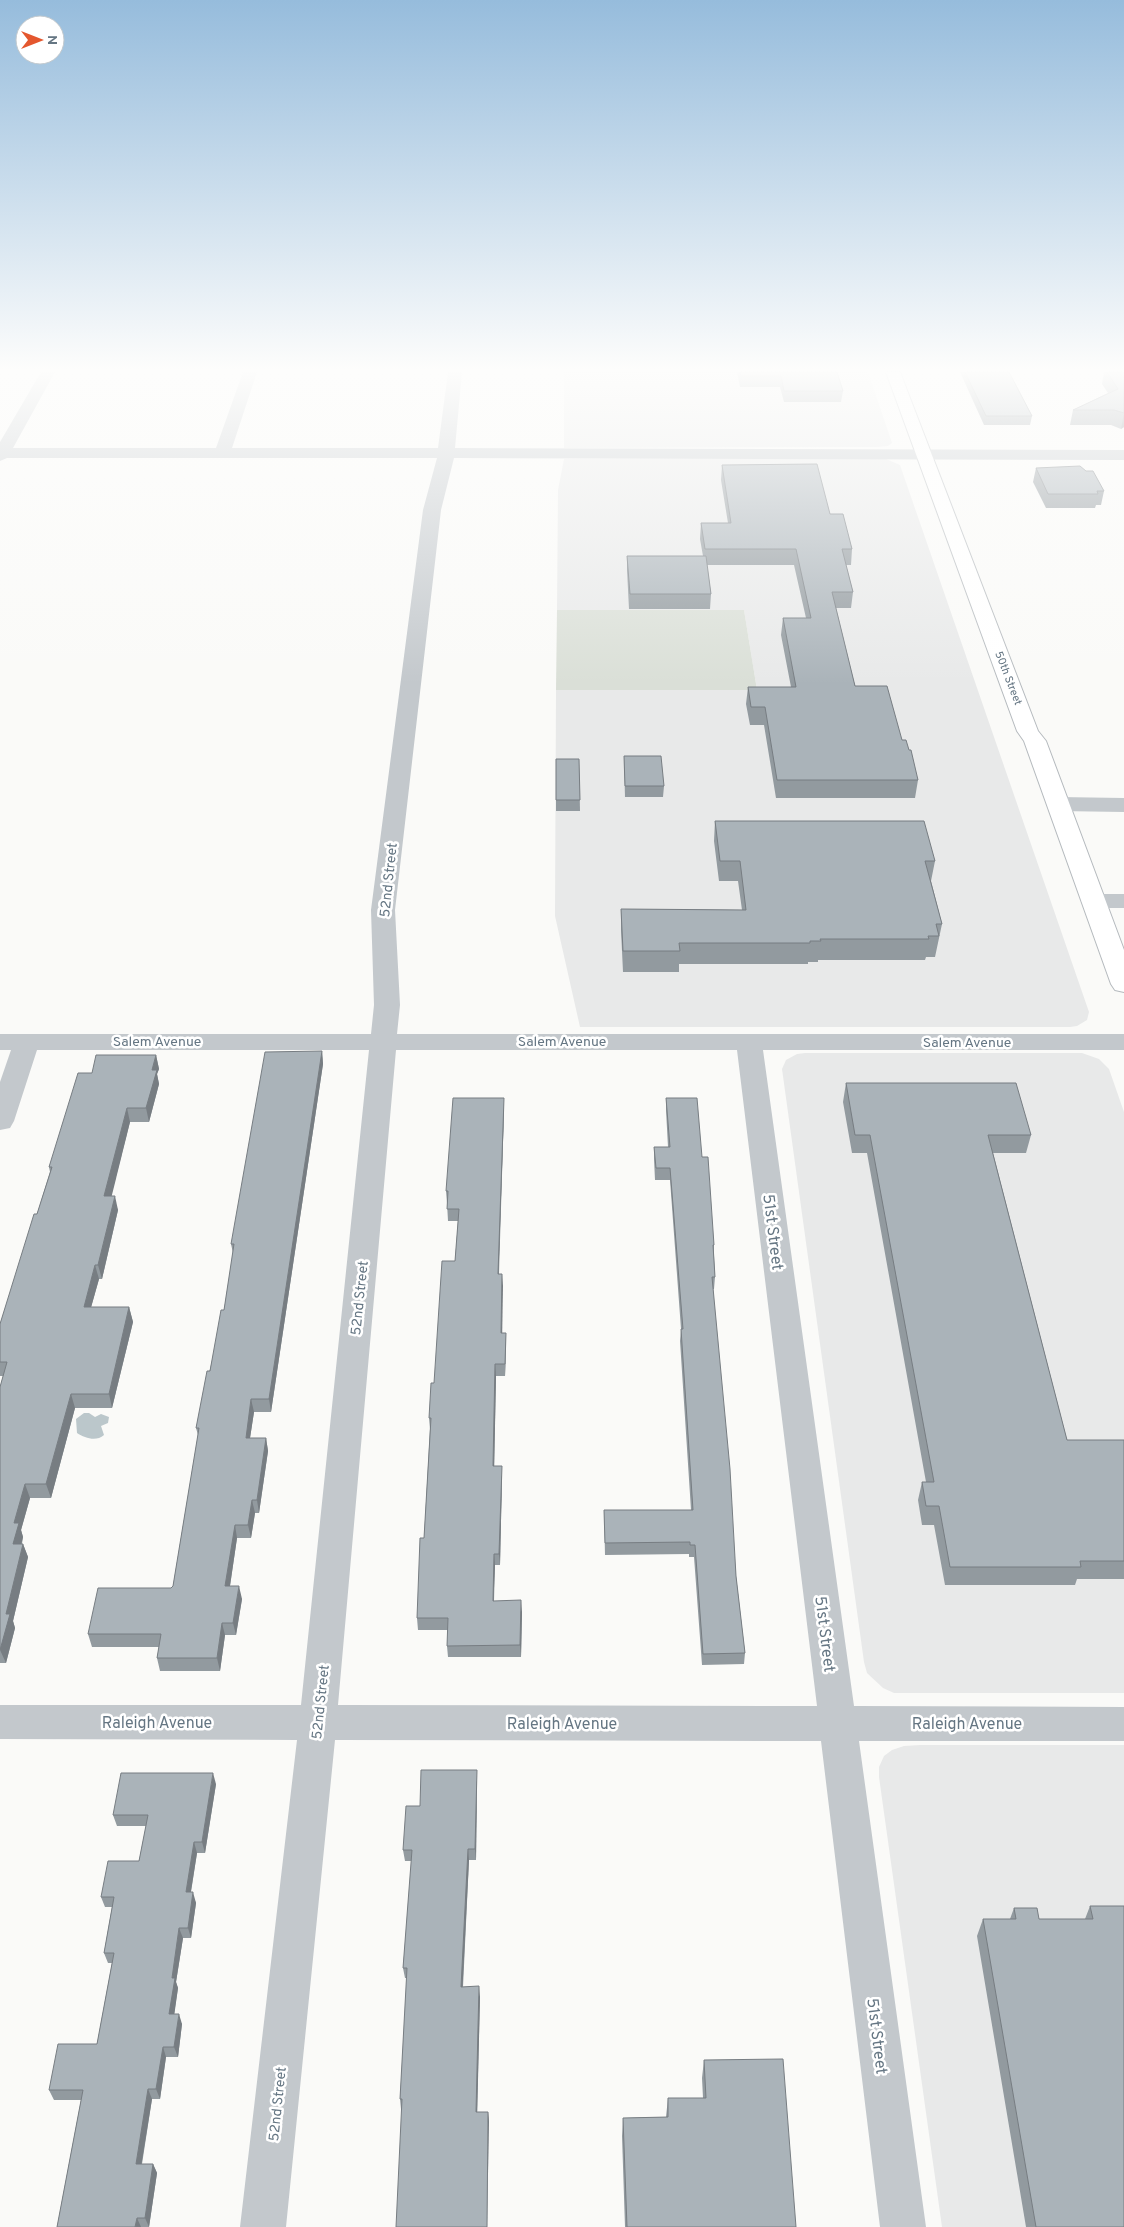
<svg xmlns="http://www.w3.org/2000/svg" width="1124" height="2227" font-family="Overpass,sans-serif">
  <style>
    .built { fill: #e8e9e9 }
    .green { fill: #dadfd7 }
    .water { fill: #bbc7cb }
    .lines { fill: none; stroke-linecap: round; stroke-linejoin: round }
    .major-casing { stroke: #b5babe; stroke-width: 2 }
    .minor { fill: #c3c8cc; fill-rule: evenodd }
    .major { fill: #fff; fill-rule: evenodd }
    .wall { fill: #929a9f }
    .shaded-wall { fill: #777d82 }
    .building { fill: #aab3b9; stroke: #777d82 }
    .labels { text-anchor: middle; stroke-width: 5; stroke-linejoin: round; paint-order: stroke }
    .far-street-label { font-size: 11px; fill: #657683; stroke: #fff }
    .street-label { font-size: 14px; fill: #657683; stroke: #fff }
    .near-street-label { font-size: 16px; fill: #657683; stroke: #fff }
  </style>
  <rect width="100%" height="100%" fill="#fafaf8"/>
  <!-- built -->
  <g class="built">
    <path d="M564,372H868L892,443L888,446L877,447L564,448Z"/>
    <path d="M564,459H886L900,465L1089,1012L1087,1020L1077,1026L1070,1027H580L555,916L556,690H757L744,610H557L558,490Z"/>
    <path d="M805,1053H1082L1099,1059L1109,1069L1124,1112V1693H894L883,1688L867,1673L864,1662L782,1069L786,1060L797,1054Z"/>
    <path d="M920,1745H1124V2227H942L879,1777V1767L884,1756L892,1750L904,1746Z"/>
  </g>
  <!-- green -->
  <path class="green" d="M557,610H744L757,690H556Z"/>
  <!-- water -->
  <path class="water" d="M84,1413H89L95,1417L101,1414L109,1417L108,1423L101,1426L104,1435C96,1442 85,1438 77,1433L76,1419Z"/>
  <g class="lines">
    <defs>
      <path id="major" d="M886,372H900L1038,731L1046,741L1124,950V992L1115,990L1111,984L1024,741L1017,731Z"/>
    </defs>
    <!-- major casing -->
    <use href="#major" class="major-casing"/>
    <!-- minor -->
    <g class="minor">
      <path d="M41,372H55L13,448H216L243,372H257L232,448H438L448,372H462L455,448L1124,450V460L454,458L441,510L395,910L400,1005L397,1034H1124V1050H763L854,1706L1124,1707V1741H859L926,2227H880L821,1741L335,1740L286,2227H240L297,1740L0,1739V1705H301L369,1050H37L14,1121L10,1128L0,1130V1082L11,1050H0V1034H371L374,1005L371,910L423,510L437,458H7L0,461V442ZM396,1050H737L817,1706L338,1705Z"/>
      <path d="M1058,797L1124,798V812L1058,811L1050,809L1047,804L1050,799Z"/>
      <path d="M1093,894H1124V908H1093L1085,906L1081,901L1085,896Z"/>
    </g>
    <!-- major -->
    <use href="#major" class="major"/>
  </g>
  <!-- wall -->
  <g class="wall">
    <path d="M737,372H837L843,391L841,402H784L780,387H740Z"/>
    <path d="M960,372H1009L1032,416L1030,425H984Z"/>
    <path d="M1104,372H1124V427L1121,429L1111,425H1070L1073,410L1108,393L1102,384Z"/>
    <path d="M722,465L830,514L852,549L851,565H846L853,592L851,608H836L855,686L902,740L918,780L915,798H776L764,725H750L746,704L748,687H791L781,635L783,618H806L794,565H707L711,594L710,609H629L627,570V556H703L700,539L701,523H728L721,480Z"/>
    <path d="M1036,468L1104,491L1101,505H1096L1095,508H1046L1033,482Z"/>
    <path d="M624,756L664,786L663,797H625Z"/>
    <path d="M556,759H579L580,811H556Z"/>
    <path d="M715,821L935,861L931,881L942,924L935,957H926L925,960H818V962H808V964H679V972H623L621,930V909L742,910L738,881H719L714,841Z"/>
    <path d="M322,1051L323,1064L271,1412H254L250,1438H266L268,1451L259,1513H255L251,1538H237L230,1586L242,1599L236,1635H225L220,1671H160L157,1658L159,1647H92L88,1634L171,1588L173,1586L198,1435L196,1428L224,1310L233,1253L231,1244Z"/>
    <path d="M156,1055L159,1069L157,1074L159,1084L149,1122H130L111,1196L118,1210L102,1279H99L91,1307H129L133,1322L112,1408H75L51,1498H30L21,1530L23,1537L22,1544H23L28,1557L13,1621L15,1628L6,1663H0V1387L3,1376H0V1324L37,1214L50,1172L49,1167L92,1073Z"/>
    <path d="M846,1083L1031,1135L1026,1153H993L1067,1440H1124V1579H1077L1075,1585H945L934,1525H922L918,1500L922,1482H926L867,1153H852L843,1102Z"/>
    <path d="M666,1098L702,1157L714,1245V1256L715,1277L714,1289H713L736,1576L745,1653L744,1664L702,1665L694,1557H689V1554L605,1555L604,1510H691L680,1341L681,1329L670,1180H655L654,1159V1147H668L666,1110Z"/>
    <path d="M504,1110L499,1274H502V1333H506V1345L505,1376H496L494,1466L502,1477L500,1565H495L494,1601L522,1612L521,1657H448L447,1646L448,1630H418L417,1618L424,1538L430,1429L429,1418L455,1261L458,1221H448L447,1203L446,1191Z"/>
    <path d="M477,1781L476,1860H469L463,1987L480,1997L477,2112H488L489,2122L401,2109L400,2099L407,1978H405L403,1968L412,1861H405L403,1850L420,1806Z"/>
    <path d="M216,1784L205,1853H197L191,1892L196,1903L191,1938H183L176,1982L178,1988L174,2014L182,2024L178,2057H166L160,2099H152L142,2164H153L157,2173L149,2227H57L81,2100H54L49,2090L97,2044L112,1963H108L104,1953L112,1907H105L101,1897L139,1861L146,1826H117L113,1815Z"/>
    <path d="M1090,1906H1124V2227H1026L977,1936L983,1919H1010L1014,1908L1039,1919H1085Z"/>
    <path d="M704,2060L796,2227H625L622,2136L623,2118L666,2117L668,2098H703L702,2078Z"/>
  </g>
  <!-- shaded-wall -->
  <g class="shaded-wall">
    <path d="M1124,413V427L1121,429Z"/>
    <path d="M322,1051L323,1064L271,1412L269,1399Z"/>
    <path d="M156,1055L159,1069L157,1074L159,1084L149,1122L146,1108L152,1070Z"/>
    <path d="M504,1098V1110L498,1286V1274Z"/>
    <path d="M127,1108L130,1122L108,1211L104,1196Z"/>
    <path d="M115,1196L118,1210L102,1279L98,1265Z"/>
    <path d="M95,1265L99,1279L87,1322L84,1307Z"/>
    <path d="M502,1274L503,1286L502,1345L501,1333Z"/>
    <path d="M129,1307L133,1322L112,1408L109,1394Z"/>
    <path d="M506,1333V1345L505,1376V1364Z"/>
    <path d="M495,1364L496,1376L494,1477L493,1466Z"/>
    <path d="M71,1394L75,1408L51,1498L46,1484Z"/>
    <path d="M251,1399L254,1412L248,1451L246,1438Z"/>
    <path d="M266,1438L268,1451L259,1513L257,1500Z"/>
    <path d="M502,1466V1477L500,1565L499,1554Z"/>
    <path d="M25,1484L30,1498L21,1530L23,1537L18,1557L13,1544L14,1523Z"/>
    <path d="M252,1500L255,1513L251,1538L248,1525Z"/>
    <path d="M235,1525L237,1538L228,1599L225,1586Z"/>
    <path d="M23,1544L28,1557L13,1621L15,1628L6,1663L0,1650L6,1614Z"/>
    <path d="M494,1554L495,1565L493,1612V1601Z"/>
    <path d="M239,1586L242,1599L236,1635L233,1623Z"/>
    <path d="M521,1600L522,1612L521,1657L520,1645Z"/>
    <path d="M222,1623L225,1635L220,1671L217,1658Z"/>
    <path d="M477,1770V1781L476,1860L475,1849Z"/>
    <path d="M213,1773L216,1784L205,1853L202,1842Z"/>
    <path d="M194,1842L197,1853L189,1903L186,1892Z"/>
    <path d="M468,1849L469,1860L462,1997L461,1987Z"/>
    <path d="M193,1892L196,1903L191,1938L188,1928Z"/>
    <path d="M179,1928L183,1938L176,1982L178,1988L173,2024L169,2014L172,1978Z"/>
    <path d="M479,1986L480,1997L477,2122L476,2112Z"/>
    <path d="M179,2014L182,2024L178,2057L174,2047Z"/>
    <path d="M163,2047L166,2057L160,2099L156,2089Z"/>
    <path d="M148,2089L152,2099L140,2173L136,2164Z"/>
    <path d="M488,2112L489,2122L487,2227Z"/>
    <path d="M153,2164L157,2173L149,2227L145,2218Z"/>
    <path d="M137,2218L141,2227H135Z"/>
  </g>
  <!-- building -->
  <g class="building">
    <path d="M740,372H837L843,391H784L781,376H741Z"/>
    <path d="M965,372H1009L1032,416H986Z"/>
    <path d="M1107,372H1124V413L1114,410H1073L1118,389Z"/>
    <path d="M817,464L830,514H843L852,549H842L853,592H832L855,686H887L902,740H906L909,750H911L918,780H777L765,707H751L748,687H796L783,618H811L796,549H705L701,523H731L722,465Z"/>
    <path d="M1080,466L1086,471H1093L1104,491H1097L1098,494H1048L1036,468Z"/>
    <path d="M627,556H706L711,594H630Z"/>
    <path d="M624,756H661L664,786H625Z"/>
    <path d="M556,759H579L580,800H556Z"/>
    <path d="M715,821H924L935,861H925L942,924H936L939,936H928L929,939H820L821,941H810V943H679L680,951H623L621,909L746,910L740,861H720Z"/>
    <path d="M322,1051L269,1399H251L246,1438H266L257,1500H252L248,1525H235L225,1586H239L233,1623H222L217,1658H157L161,1634H88L98,1588H171L173,1586L199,1428H196L207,1371H210L221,1310H224L234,1244H231L265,1052Z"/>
    <path d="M96,1055H156L152,1070H157L146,1108H127L104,1196H115L98,1265H95L84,1307H129L109,1394H71L46,1484H25L14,1523H19L13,1544H23L6,1614H10L0,1650V1387L7,1362H0V1324L34,1214H37L52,1167H49L78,1073H92Z"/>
    <path d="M846,1083H1016L1031,1135H988L1067,1440H1124V1561H1080L1081,1567H950L939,1506H926L922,1482H934L870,1135H855Z"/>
    <path d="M453,1098H504L498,1274H502L501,1333H506L505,1364H495L493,1466H502L499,1554H494L493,1601L521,1600L520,1645L447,1646L448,1618H417L420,1538H424L431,1418H429L431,1383H434L442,1261H455L459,1209H447L448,1191H446Z"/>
    <path d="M666,1098H697L702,1157H708L714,1245H713L715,1277H712L730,1469L736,1576L745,1653L703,1654L695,1545H690V1542L605,1543L604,1510H693L681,1329H683L670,1168H656L654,1147H670Z"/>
    <path d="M421,1770H477L475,1849H468L461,1987L479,1986L476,2112H488L487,2227H396L402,2099H400L407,1968H403L412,1850H403L406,1806H420Z"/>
    <path d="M121,1773H213L202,1842H194L186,1892H193L188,1928H179L172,1978H175L169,2014H179L174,2047H163L156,2089H148L136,2164H153L145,2218H137L135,2227H57L83,2090H49L58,2044H97L114,1953H104L114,1897H101L108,1861H139L148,1815H113Z"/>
    <path d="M1090,1906H1124V2227H1036L983,1919H1016L1014,1908H1037L1039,1919H1093Z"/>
    <path d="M783,2059L796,2227H627L623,2118L668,2117V2098H706L704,2060Z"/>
  </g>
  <!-- sky -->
  <linearGradient id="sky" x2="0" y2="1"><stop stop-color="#96bcdc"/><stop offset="0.54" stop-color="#fdfdfc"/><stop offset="1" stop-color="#fdfdfc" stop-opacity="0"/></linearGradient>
  <rect width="1124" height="684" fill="url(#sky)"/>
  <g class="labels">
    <!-- far-street labels -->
    <g class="far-street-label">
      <text transform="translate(1009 678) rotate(69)" y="4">50th Street</text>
    </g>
    <!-- street labels -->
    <g class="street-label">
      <text transform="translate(388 880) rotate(-84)" y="5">52nd Street</text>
      <text x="157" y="1046">Salem Avenue</text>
      <text x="562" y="1046">Salem Avenue</text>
      <text x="967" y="1047">Salem Avenue</text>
      <text transform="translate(359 1298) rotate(-84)" y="5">52nd Street</text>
      <text transform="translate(320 1702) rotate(-84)" y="5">52nd Street</text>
      <text transform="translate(277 2104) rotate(-84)" y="5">52nd Street</text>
    </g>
    <!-- near-street labels -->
    <g class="near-street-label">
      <text transform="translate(774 1232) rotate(83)" y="6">51st Street</text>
      <text transform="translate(826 1634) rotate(83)" y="6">51st Street</text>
      <text x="157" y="1728">Raleigh Avenue</text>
      <text x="562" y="1729">Raleigh Avenue</text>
      <text x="967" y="1729">Raleigh Avenue</text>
      <text transform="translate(878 2036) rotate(83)" y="6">51st Street</text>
    </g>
  </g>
  <!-- north arrow -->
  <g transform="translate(40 40) rotate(90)"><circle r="24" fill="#ffffff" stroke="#c1c8cd"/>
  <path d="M0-4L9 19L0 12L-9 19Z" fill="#e4572e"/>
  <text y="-8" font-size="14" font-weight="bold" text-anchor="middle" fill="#657683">N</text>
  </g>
</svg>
